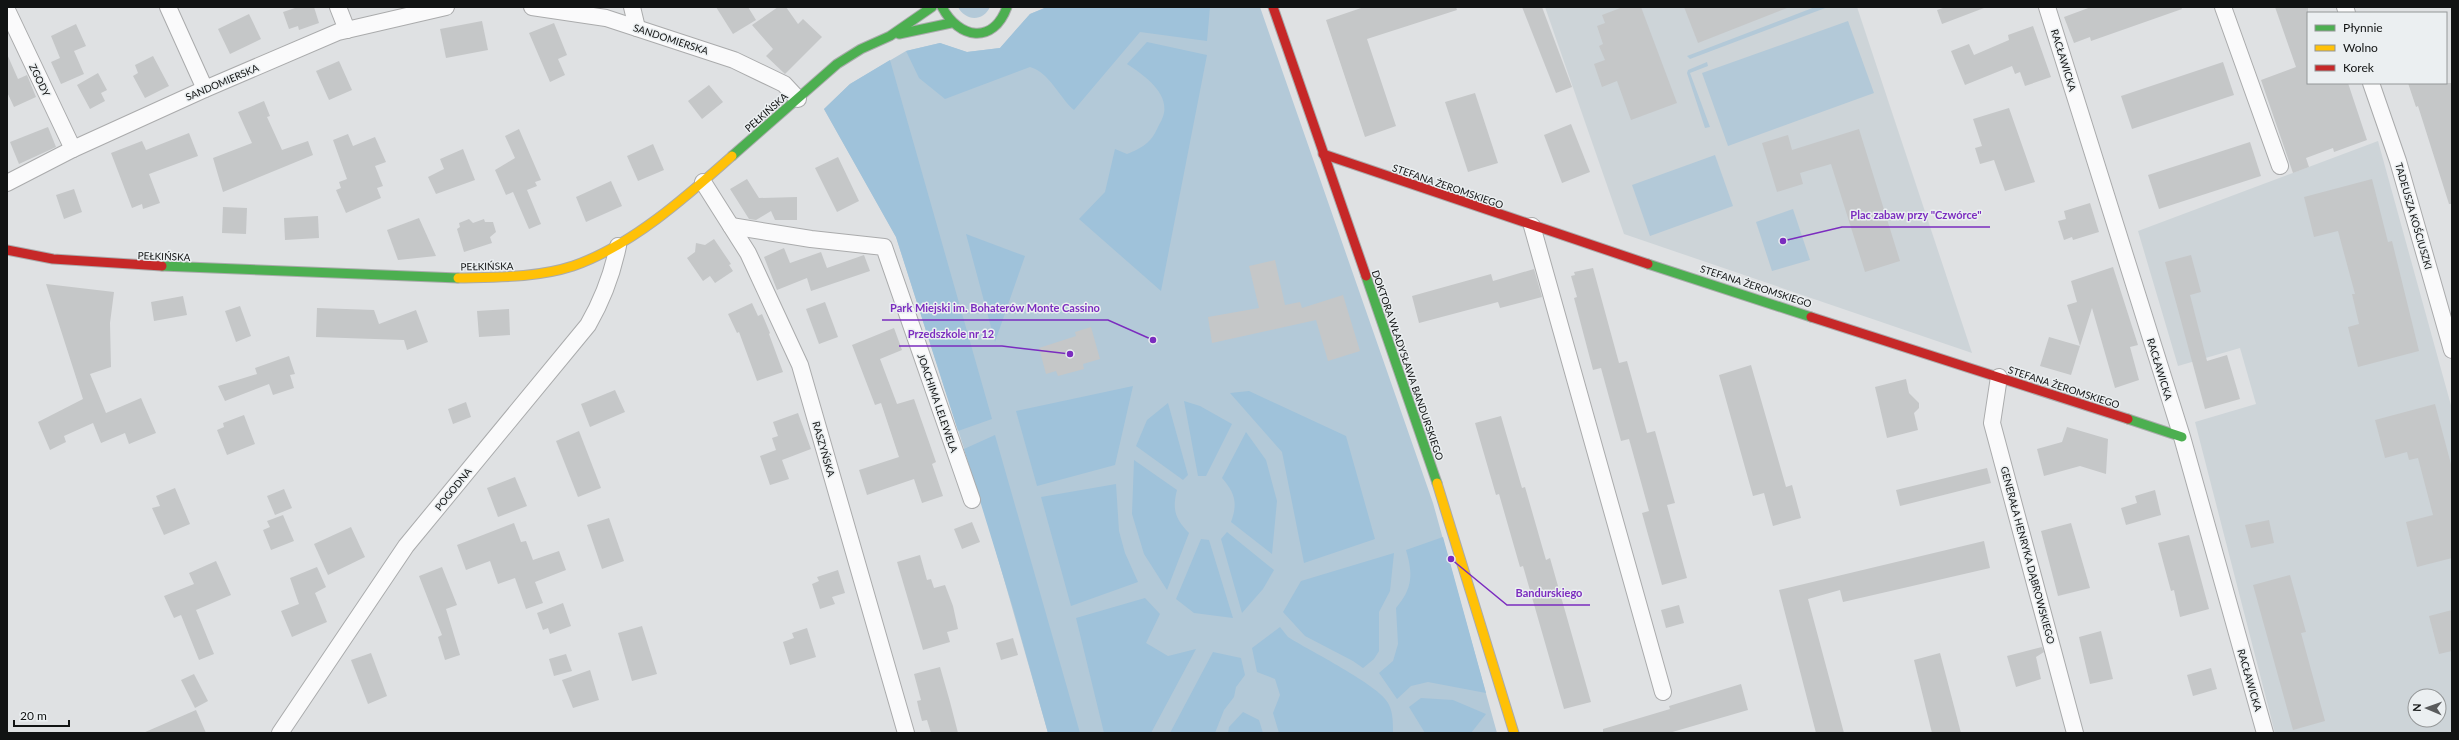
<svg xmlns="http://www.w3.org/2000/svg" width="2459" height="740" font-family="Lato,sans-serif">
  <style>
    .built { fill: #cdd4d8; fill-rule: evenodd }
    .green { fill: #b3c9d8 }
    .forest { fill: #9fc2da }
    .building { fill: #c5c7c8 }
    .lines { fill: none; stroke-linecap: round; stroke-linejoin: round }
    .street-casing { stroke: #aaabac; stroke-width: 18 }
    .fast-casing { stroke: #aaabac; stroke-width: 11 }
    .slow-casing { stroke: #aaabac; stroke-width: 11 }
    .jam-casing { stroke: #aaabac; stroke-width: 11 }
    .street { stroke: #fafafb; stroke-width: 16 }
    .fast { stroke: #4caf50; stroke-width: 9 }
    .slow { stroke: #ffc107; stroke-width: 9 }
    .jam { stroke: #c62828; stroke-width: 9 }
    .labels { text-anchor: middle; stroke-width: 3; stroke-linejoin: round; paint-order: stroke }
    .street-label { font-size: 10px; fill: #111313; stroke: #ebeff1 }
    .leader { fill: none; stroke: #7b2cbf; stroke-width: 1.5 }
    .callout-dot { fill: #7b2cbf; stroke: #ebeff1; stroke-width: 1.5 }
    .callout-label { font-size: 11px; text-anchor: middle; font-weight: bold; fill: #7b2cbf; stroke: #ebeff1; stroke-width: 3; stroke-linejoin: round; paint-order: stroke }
  </style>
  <rect width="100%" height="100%" fill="#dfe1e3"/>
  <!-- built -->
  <g class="built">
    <path d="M1545,7H1857L1972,353L1624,234Z"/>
    <path d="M2378,141L2452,409V733H2275L2195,422L2256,404L2240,348L2178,366L2138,231ZM2415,696H2439V720H2415Z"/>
  </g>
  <!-- green -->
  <g class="green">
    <path d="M958,7H990C983,22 965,21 958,7Z"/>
    <path d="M1047,7H1260L1433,503L1497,733H1048L987,520L896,237L824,109L850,84L906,51L940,43L967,52L1000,48L1030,14Z"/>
    <path d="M1815,7H1828L1690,59L1687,56Z"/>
    <path d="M1848,21L1874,93L1728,146L1702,73Z"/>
    <path d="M1707,62L1708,66L1690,73L1710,127L1705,128L1687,73L1688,70Z"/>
    <path d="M1715,155L1733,206L1650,236L1632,185Z"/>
    <path d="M1793,209L1810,260L1772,271L1756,222Z"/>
  </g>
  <!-- forest -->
  <g class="forest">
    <path d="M1047,7H1210L1207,41L1140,32L1074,110C1059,97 1049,72 1030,67L945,99L919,78L906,51L940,43L967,52L1000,48L1030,14Z"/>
    <path d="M1147,42L1207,55L1161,291L1079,219L1105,192L1115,149L1127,154C1142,148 1151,143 1158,127C1160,123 1163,118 1164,113C1168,91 1142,74 1127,64Z"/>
    <path d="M890,60L992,419L958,431L896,237L824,109L850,84Z"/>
    <path d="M966,234L1025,256L995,342Z"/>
    <path d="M1133,386L1115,465L1037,486L1016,411Z"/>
    <path d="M1249,391L1346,436L1375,539L1304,563L1282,452L1230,393Z"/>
    <path d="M1184,401L1200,406L1232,424L1206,476H1198Z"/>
    <path d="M1168,403L1188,475L1183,480L1136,446L1147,420Z"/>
    <path d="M1246,432L1266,460L1277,501L1272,554L1231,522C1238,503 1235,493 1222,478Z"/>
    <path d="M995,435L1080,733H1048L1013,608L964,449Z"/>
    <path d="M1134,460L1177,490C1172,509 1175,519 1189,533L1167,590L1144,554L1132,514Z"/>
    <path d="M1116,484L1119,531L1125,553L1138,582L1071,606L1041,497Z"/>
    <path d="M1227,532L1274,570L1263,589L1242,613L1221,539Z"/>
    <path d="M1443,537L1486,693L1428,682L1411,686L1397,699L1379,673L1393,661L1398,644L1396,608C1413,588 1413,574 1406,550Z"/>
    <path d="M1201,539L1209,540L1233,618L1194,613L1176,599Z"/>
    <path d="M1394,553L1390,591L1379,612V651L1374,659L1363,668L1353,661L1305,636L1283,612L1301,581Z"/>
    <path d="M1145,598L1160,614L1146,643L1168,656L1196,649L1151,733H1104L1076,618Z"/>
    <path d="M1280,627L1288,637C1308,650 1379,685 1388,703C1393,711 1393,723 1393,733H1279L1273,713L1280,695L1275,679L1257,672L1252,648Z"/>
    <path d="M1213,652L1241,658L1245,675L1236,687L1234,697L1224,710L1215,733H1170Z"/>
    <path d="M1421,698L1453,700L1486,714L1471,733H1425L1409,707Z"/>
    <path d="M1243,712L1259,720L1263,733H1228L1229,727Z"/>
  </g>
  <!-- building -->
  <g class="building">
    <path d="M298,7H314L319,23L299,30L298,26L289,29L283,12Z"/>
    <path d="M716,7H748L756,20L733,34Z"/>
    <path d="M778,7H786L798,24L803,19L822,37L785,74L766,56L773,49L752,25Z"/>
    <path d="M1364,7H1456L1457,10L1367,39L1396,126L1365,137L1326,20Z"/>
    <path d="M1522,7H1542L1572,87L1556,93Z"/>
    <path d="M1623,7H1641L1677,103L1631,120L1617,81L1602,87L1594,64L1605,60L1599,46L1603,44L1597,26L1605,23L1602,15Z"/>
    <path d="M1684,7H1787V8L1698,43Z"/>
    <path d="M1946,7H1984V8L1942,24L1937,10Z"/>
    <path d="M2091,7H2181L2182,9L2091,41L2090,37L2074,43L2064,17Z"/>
    <path d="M2275,7H2308V83H2348L2367,140L2334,152L2333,148L2306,158L2309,167L2293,173L2261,80L2296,67Z"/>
    <path d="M249,14L261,39L230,54L218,29Z"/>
    <path d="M482,21L488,50L446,58L440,29Z"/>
    <path d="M554,23L567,55L558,59L565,75L550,82L529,33Z"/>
    <path d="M76,24L86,46L74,51L84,74L61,84L51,62L60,58L51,36Z"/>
    <path d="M2033,26L2051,77L2025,86L2020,72L2015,74L2012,66L1965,85L1951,51L1969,44L1974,55L2009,40L2008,35Z"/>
    <path d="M7,54L18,79L27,75L36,97L14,107L7,92Z"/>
    <path d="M153,56L169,86L145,98L133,76L138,73L135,65Z"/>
    <path d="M339,61L352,90L329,100L316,71Z"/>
    <path d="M2223,62L2234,95L2132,129L2121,96Z"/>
    <path d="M98,73L107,90L101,93L105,101L90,109L77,85Z"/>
    <path d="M2408,83H2452V204H2449L2418,106L2416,107Z"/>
    <path d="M709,85L723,102L702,119L688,101Z"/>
    <path d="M1475,93L1498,163L1468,172L1445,102Z"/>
    <path d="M264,101L270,116L267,117L282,150L308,141L313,155L223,192L213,158L252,143L238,112Z"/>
    <path d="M2009,108L2035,182L2005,191L1994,160L1980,164L1975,148L1982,146L1973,119Z"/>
    <path d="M1571,124L1590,172L1562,183L1544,135Z"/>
    <path d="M48,127L56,147L19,164L10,142Z"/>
    <path d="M519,129L541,180L535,182L537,186L527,190L541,224L529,229L513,192L506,195L495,170L515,158L505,136Z"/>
    <path d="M1859,129L1900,261L1865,272L1831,164L1800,173L1803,184L1777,192L1762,143L1788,135L1792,150Z"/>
    <path d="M189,133L198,156L149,174L160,203L143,209L142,204L132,208L111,153L142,141L146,150Z"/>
    <path d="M348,134L353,146L375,137L386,162L375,166L383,186L377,188L381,198L346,213L336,190L341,188L339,182L347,179L333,140Z"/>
    <path d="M2250,142L2261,176L2159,209L2148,175Z"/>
    <path d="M653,144L664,170L638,181L627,156Z"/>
    <path d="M463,149L475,180L436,194L428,177L444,169L440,159Z"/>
    <path d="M838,157L859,201L837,212L815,168Z"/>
    <path d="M747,179L759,198L797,197V220H775L771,211L756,220L749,219L730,189Z"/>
    <path d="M2372,179L2388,242L2392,241L2419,351L2358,367L2348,327L2359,324L2352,294H2355L2338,231L2314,237L2304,197Z"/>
    <path d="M611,181L622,206L586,222L576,197Z"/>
    <path d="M74,189L82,212L64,219L56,195Z"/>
    <path d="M2090,203L2099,232L2073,240L2072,237L2064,240L2058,221L2066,219L2064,211Z"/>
    <path d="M223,207L247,208L246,234L222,233Z"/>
    <path d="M318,216L319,238L285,240L284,218Z"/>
    <path d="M419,218L436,256L398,260L387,230Z"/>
    <path d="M469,219L473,223L484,219L485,222H493L496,232L490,237L492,243L464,252L457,229L460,227L459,223Z"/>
    <path d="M714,239L731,264L729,265L733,271L715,283L710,276L703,281L687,258L695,252L696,243L705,245Z"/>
    <path d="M784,248L790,263L821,252L827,268L864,255L870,271L811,291L807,278L777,290L764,257Z"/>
    <path d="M2191,255L2201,292L2190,295L2207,361L2227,355L2240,399L2205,409L2165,262Z"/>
    <path d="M1275,260L1285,305L1300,302L1302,308L1343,295L1360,351L1328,361L1316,320L1212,343L1208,317L1259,308L1249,266Z"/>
    <path d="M2113,267L2138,345L2130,347L2139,380L2115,388L2092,308L2080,346L2067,305L2077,302L2071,281Z"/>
    <path d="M1593,268L1619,363L1627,361L1647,433L1655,431L1675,503L1667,505L1687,578L1662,585L1642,513L1649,511L1629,439L1621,441L1601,368L1593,370L1574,298L1577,297L1571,276L1575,275L1574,272Z"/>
    <path d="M1534,269L1542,297L1500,308L1498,302L1419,323L1412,296L1491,274L1493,281Z"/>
    <path d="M46,284L114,292L110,323L111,367L90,374L106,413L141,398L156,433L129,444L125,433L101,443L93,423L64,436L66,442L50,450L38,422L83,399Z"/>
    <path d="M183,296L187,315L154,321L151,302Z"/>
    <path d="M825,302L838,337L819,344L806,309Z"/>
    <path d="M752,303L758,316L762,314L770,333L769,334L783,372L757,381L739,332L737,333L728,314Z"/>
    <path d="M240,306L251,336L236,342L225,311Z"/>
    <path d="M317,308L374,310L379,324L416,310L428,342L407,350L404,340L316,337Z"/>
    <path d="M509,309L510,335L479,337L477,311Z"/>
    <path d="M1091,327L1100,359L1083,364L1084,369L1058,376L1056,371L1046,374L1039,348L1076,336L1075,332Z"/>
    <path d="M894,328L902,350L880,359L897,404L914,399L936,462L932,464L943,496L922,503L914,479L867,495L859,470L899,457L881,403L875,405L852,345Z"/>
    <path d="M2049,337L2080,346L2071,375L2040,366Z"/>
    <path d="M289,356L295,374L290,375L294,388L273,395L269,384L225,401L218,386L257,374L255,368Z"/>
    <path d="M1751,365L1786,487L1792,485L1801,518L1773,526L1764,493L1753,496L1719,375Z"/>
    <path d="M1906,379L1909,393L1919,403V408L1914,413L1918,430L1887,438L1875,387Z"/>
    <path d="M615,390L625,412L590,427L581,404Z"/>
    <path d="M466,402L471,417L453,424L448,409Z"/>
    <path d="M2435,404L2452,468V558L2417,567L2406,522L2433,515L2418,458L2409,460L2407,452L2385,458L2375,420Z"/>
    <path d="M798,413L811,449L782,460L789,479L770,485L760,456L776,450L772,438L778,436L773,422Z"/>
    <path d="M244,415L255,444L227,455L217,430L224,427L223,423Z"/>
    <path d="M1501,416L1522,488L1525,487L1546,560L1550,558L1591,702L1564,709L1523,566L1520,567L1499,494L1496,495L1475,423Z"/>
    <path d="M2067,427L2108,439L2106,474L2080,466L2044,476L2037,449L2062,442Z"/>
    <path d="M579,431L601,488L578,497L556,441Z"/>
    <path d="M1987,468L1991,483L1900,506L1896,490Z"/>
    <path d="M515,477L527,506L498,517L487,488Z"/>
    <path d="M175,488L190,524L164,535L152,508L160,506L156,496Z"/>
    <path d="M284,489L292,508L275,515L267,496Z"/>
    <path d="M2155,490L2161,515L2126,525L2121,508L2137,503L2135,496Z"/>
    <path d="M283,515L294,541L271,550L263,530L270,527L267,521Z"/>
    <path d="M609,518L624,561L602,569L587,525Z"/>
    <path d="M2269,520L2274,543L2251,548L2245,525Z"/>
    <path d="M972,522L980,542L962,549L954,529Z"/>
    <path d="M514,523L521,542L526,541L533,560L559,551L566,570L535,582L543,603L526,609L515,578L498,584L490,561L466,570L457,545Z"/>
    <path d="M2071,523L2090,588L2058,596L2041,531Z"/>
    <path d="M351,527L365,557L328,575L314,544Z"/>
    <path d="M2189,535L2209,609L2180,617L2174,590L2171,591L2158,543Z"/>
    <path d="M1984,541L1990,568L1843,602L1840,590L1808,599L1844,733H1816L1779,590Z"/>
    <path d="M920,555L927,580L931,579L934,588L945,585L953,606L958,629L947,632L950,642L923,650L897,562Z"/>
    <path d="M216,561L231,595L196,610L214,654L199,660L181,615L174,618L164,596L194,584L189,573Z"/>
    <path d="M317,567L326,587L315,593L327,622L292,637L281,611L299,604L290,578Z"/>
    <path d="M442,567L457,605L446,609L460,655L445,660L438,637L442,635L419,576Z"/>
    <path d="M838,570L845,593L832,597L835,604L820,609L812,584L819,581L817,577Z"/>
    <path d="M2290,575L2306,632L2301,633L2325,721L2293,730L2253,585Z"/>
    <path d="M563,603L571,626L550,634L548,628L543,630L537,613Z"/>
    <path d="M1679,605L1684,623L1666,628L1661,610Z"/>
    <path d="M2452,610V651L2439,654L2429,616Z"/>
    <path d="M642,626L657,674L632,681L618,633Z"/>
    <path d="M807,628L816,657L790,665L783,642L794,638L792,633Z"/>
    <path d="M2101,631L2113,679L2090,684L2079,637Z"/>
    <path d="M1013,638L1018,655L1001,660L996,643Z"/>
    <path d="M2042,647L2044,652L2036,657L2041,679L2016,687L2007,656Z"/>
    <path d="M371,653L387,696L368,704L351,660Z"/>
    <path d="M1940,653L1961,733H1932L1914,660Z"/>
    <path d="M566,654L572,671L554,676L549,659Z"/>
    <path d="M940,667L950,702L958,733H931L927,720L922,721L919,710L917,701L921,700L914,674Z"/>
    <path d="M2211,668L2217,689L2193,696L2187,675Z"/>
    <path d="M590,670L599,700L573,708L562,680Z"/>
    <path d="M194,674L208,701L195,708L181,680Z"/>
    <path d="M1741,684L1748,710L1669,733H1603V729L1670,709L1669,706Z"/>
    <path d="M196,710L206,733H143Z"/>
  </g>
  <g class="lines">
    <defs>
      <g id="street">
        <path d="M168,7L205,89"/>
        <path d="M338,7L347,30"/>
        <path d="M532,7L606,18L734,60L784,84L798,99"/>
        <path d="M632,7L637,28"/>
        <path d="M2047,7L2182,437L2265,733"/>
        <path d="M2223,7L2280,166"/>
        <path d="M2345,7L2347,13"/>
        <path d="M7,10L73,149"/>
        <path d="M2371,83L2398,161L2452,350"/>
        <path d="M703,182L748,253L800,365L906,733"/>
        <path d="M7,183L73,149L205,89L338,32L446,7"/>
        <path d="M731,226L811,239L884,247L972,500"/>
        <path d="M1532,226L1663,692"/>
        <path d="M1999,377L1992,423L2075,733"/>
        <path d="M280,733L406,546L588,325C603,299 612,275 618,246"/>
      </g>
      <g id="fast">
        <path d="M942,7C959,39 993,45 1007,7"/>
        <path d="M899,34L951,23"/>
        <path d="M732,156L837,64L861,49L890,36L932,7"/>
        <path d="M1648,264L1811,317"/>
        <path d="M162,266L458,278"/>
        <path d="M1366,276L1437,483"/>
        <path d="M2128,419L2182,437"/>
      </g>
      <g id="slow">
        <path d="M458,278C496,277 536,278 573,266C631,246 686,197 732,156"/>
        <path d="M1437,483L1514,733"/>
      </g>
      <g id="jam">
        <path d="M1273,7L1366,276"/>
        <path d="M1323,154L1648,264"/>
        <path d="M7,250L53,259L162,266"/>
        <path d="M1811,317L2128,419"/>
      </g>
    </defs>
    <!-- street casing -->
    <use href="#street" class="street-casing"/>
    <!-- fast casing -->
    <use href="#fast" class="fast-casing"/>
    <!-- slow casing -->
    <use href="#slow" class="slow-casing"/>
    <!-- jam casing -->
    <use href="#jam" class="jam-casing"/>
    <!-- street -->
    <use href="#street" class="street"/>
    <!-- fast -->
    <use href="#fast" class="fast"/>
    <!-- slow -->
    <use href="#slow" class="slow"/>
    <!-- jam -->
    <use href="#jam" class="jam"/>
  </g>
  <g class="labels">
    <!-- street labels -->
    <g class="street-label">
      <text transform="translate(671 39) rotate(18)" y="4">SANDOMIERSKA</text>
      <text transform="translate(2064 60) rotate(73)" y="4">RACŁAWICKA</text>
      <text transform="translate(40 80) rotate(64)" y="4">ZGODY</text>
      <text transform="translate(222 82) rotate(-23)" y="4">SANDOMIERSKA</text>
      <text transform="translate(766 112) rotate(-41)" y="4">PEŁKIŃSKA</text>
      <text transform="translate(1448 186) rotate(19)" y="4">STEFANA ŻEROMSKIEGO</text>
      <text transform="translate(2414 216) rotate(74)" y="4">TADEUSZA KOŚCIUSZKI</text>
      <text transform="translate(164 256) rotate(2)" y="4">PEŁKIŃSKA</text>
      <text transform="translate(487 266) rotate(-1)" y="4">PEŁKIŃSKA</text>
      <text transform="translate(1756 286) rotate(18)" y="4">STEFANA ŻEROMSKIEGO</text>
      <text transform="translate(1408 365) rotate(71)" y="4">DOKTORA WŁADYSŁAWA BANDURSKIEGO</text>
      <text transform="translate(2160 369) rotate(73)" y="4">RACŁAWICKA</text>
      <text transform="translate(2064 387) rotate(18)" y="4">STEFANA ŻEROMSKIEGO</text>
      <text transform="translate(938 403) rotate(71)" y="4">JOACHIMA LELEWELA</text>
      <text transform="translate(824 449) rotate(74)" y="4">RASZYŃSKA</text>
      <text transform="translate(453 489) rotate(-51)" y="4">POGODNA</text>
      <text transform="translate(2028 555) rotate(75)" y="4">GENERAŁA HENRYKA DĄBROWSKIEGO</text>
      <text transform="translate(2250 680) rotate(74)" y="4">RACŁAWICKA</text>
    </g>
  </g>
  <!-- callouts -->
  <path class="leader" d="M1783 241L1842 227H1990M1153 340L1108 320H882M1070 354L1002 346H899M1451 559L1507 605H1590"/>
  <g class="callout-dot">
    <circle cx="1783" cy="241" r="4"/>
    <circle cx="1153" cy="340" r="4"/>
    <circle cx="1070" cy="354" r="4"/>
    <circle cx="1451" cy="559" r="4"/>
  </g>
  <g class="callout-label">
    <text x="1916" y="219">Plac zabaw przy "Czwórce"</text>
    <text x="995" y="312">Park Miejski im. Bohaterów Monte Cassino</text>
    <text x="951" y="338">Przedszkole nr 12</text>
    <text x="1549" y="597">Bandurskiego</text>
  </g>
  <!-- border -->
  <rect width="2459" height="740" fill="none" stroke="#111313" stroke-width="16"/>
  <!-- legend -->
  <rect x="2307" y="12" width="140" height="72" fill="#ebeff1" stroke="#949798"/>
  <rect x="2315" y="25" width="20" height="6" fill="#4caf50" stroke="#949798"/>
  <text x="2343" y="32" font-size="12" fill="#111313">Płynnie</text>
  <rect x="2315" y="45" width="20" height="6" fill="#ffc107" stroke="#949798"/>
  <text x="2343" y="52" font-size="12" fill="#111313">Wolno</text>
  <rect x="2315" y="65" width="20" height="6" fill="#c62828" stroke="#949798"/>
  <text x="2343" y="72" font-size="12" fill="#111313">Korek</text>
  <!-- north arrow -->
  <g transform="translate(2427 708) rotate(272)"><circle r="19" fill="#ebeff1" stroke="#949798"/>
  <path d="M0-3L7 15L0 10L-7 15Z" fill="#595b5c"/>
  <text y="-6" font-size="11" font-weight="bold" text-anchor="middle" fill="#111313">N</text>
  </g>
  <!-- scale -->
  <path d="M14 720v6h55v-6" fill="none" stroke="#111313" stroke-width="2"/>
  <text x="20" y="720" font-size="12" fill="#111313" stroke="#ebeff1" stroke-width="3" paint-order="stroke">20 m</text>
</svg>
